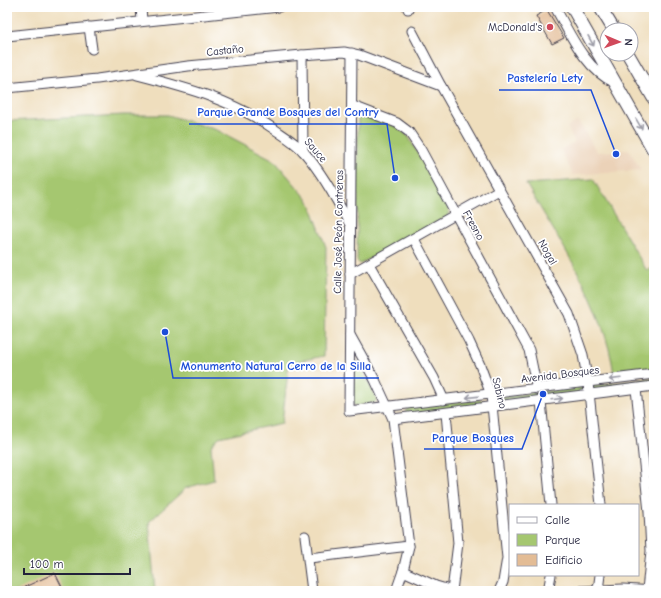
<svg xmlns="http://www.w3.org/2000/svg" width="661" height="598" font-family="'Comic Neue',sans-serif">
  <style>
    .built { fill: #ebd2b8 }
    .green { fill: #a5c770; stroke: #647456 }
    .building { fill: #e3bc95 }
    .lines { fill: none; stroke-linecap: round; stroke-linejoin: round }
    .minor-casing { stroke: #413e4e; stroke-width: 11 }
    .major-casing { stroke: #413e4e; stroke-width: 14 }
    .minor { stroke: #fff; stroke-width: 9 }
    .major { stroke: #fff; stroke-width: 12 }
    .oneway { stroke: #9c9ca7 }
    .poi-dot { fill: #d1495b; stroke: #fff; stroke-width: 1.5 }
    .labels { text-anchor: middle; stroke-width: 3.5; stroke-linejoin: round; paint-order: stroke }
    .poi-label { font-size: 11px; fill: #22223b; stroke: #fff; text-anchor: end }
    .street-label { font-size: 11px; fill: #22223b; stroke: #fff }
    .leader { fill: none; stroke: #1d4ed8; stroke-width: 1.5 }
    .callout-dot { fill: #1d4ed8; stroke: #fff; stroke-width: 1.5 }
    .callout-label { font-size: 12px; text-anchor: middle; font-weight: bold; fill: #1d4ed8; stroke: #fff; stroke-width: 3.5; stroke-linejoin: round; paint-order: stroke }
  </style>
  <rect width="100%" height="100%" fill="#fff"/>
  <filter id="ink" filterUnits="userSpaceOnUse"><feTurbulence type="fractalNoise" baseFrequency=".025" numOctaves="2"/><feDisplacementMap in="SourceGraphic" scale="8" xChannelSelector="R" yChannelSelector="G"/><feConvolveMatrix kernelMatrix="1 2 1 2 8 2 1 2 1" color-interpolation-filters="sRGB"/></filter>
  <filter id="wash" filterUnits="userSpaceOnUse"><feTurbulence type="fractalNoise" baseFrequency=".012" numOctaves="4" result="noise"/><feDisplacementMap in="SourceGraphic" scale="16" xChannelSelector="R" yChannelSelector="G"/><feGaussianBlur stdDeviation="0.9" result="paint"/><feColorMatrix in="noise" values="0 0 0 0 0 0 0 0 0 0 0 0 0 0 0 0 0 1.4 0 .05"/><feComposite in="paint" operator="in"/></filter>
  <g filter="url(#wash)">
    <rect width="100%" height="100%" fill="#efdebd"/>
    <!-- built -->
    <path class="built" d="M578,121L597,152L629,150L641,170L573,175L561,150L575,142L567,127Z"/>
    <!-- green -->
    <g class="green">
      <path d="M362,114L395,126L408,136L449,208L448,216L360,264L357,261L358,117Z"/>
      <path d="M124,115H168L217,130L274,160L309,201L326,247L324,356L289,363L282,423L219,437L211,446L214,480L186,488L149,522L155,591H7V121Z"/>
      <path d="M593,179L647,271L654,267V368L614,374C604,304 561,244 526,184Z"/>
      <path d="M358,361L377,400L374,403L355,406L353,403V363Z"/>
      <path d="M654,378V383L593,390L592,387L593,386Z"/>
      <path d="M582,387L585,389V392L499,401L500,397Z"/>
      <path d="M479,400L486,402L485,404L408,414L405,412L408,407Z"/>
    </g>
    <g id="blocks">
      <!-- building -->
      <g class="building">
        <path d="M547,10L564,38L552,44L536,16Z"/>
        <path d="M55,573L64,591H16Z"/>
      </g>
    </g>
  </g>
  <g filter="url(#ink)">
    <use href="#blocks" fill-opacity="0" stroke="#413e4e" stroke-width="1"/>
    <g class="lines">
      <defs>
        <g id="minor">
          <path d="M141,7L142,21"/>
          <path d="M408,7V9"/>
          <path d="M555,7C570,34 585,69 615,83"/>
          <path d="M89,27L92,49"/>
          <path d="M412,31L441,86L569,314L583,355L588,383L601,505"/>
          <path d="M7,36L279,7"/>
          <path d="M352,53L349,411L654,374"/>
          <path d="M302,55L303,151"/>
          <path d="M137,75C188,88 233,100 277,131C286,137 296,143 304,152C322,173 336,198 349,223"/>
          <path d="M7,88L97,79L188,66L302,55L344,52L359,55L441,86"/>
          <path d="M353,106L397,123L409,132L421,150L529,350L537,389"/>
          <path d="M414,239L469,341L480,365L491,395L507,558L503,582L499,591"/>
          <path d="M369,264L434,378L444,400"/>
          <path d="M350,274L499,190"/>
          <path d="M350,335L375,380L393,419L409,546L403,571L396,591"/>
          <path d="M636,389L649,512L651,551L647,590"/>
          <path d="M541,401L551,505"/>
          <path d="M446,413L458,543L452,591"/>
          <path d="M393,419L654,386"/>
          <path d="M305,536L312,591"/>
          <path d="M309,558L409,546"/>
          <path d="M403,571L436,586L453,591"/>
          <path d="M598,590L600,575"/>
          <path d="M548,591L551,575"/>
          <path d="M579,591L623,589L653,591"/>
        </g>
        <g id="major">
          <path d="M572,7L654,151"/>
          <path d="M600,7L614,30"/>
          <path d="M628,54L654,99"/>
        </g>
      </defs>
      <!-- minor casing -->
      <use href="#minor" class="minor-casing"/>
      <!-- major casing -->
      <use href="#major" class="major-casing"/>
      <!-- minor -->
      <use href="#minor" class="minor"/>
      <!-- major -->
      <use href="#major" class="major"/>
    </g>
    <!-- one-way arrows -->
    <defs><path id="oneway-shaft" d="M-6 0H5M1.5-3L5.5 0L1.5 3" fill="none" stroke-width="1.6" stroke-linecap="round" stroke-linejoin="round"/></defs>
    <g class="oneway">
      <use href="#oneway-shaft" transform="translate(591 41) rotate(61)"/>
      <use href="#oneway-shaft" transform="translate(639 124) rotate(60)"/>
      <use href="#oneway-shaft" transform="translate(615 379) rotate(173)"/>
      <use href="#oneway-shaft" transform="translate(472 397) rotate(174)"/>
      <use href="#oneway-shaft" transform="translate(557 399) rotate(-7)"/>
    </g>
  </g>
  <!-- markers -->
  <circle class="poi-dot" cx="550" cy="27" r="4"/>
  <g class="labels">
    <!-- poi labels -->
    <g class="poi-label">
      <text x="542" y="31">McDonald's</text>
    </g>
    <!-- street labels -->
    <g class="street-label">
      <text transform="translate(225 50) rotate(-6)" y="4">Castaño</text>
      <text transform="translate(316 150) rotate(49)" y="4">Sauce</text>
      <text transform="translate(474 225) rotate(61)" y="4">Fresno</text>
      <text transform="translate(338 232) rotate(-89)" y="4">Calle José Peón Contreras</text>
      <text transform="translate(548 252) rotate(60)" y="4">Nogal</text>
      <text transform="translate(560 374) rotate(-7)" y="4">Avenida Bosques</text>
      <text transform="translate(500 393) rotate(76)" y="4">Sabino</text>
    </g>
  </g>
  <!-- callouts -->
  <path class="leader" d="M616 154L591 90H499M395 178L387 124H189M165 332L173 378H379M543 394L522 449H424"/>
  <g class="callout-dot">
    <circle cx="616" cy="154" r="4"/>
    <circle cx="395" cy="178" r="4"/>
    <circle cx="165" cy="332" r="4"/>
    <circle cx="543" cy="394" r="4"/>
  </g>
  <g class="callout-label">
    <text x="545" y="82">Pastelería Lety</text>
    <text x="288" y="116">Parque Grande Bosques del Contry</text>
    <text x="276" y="370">Monumento Natural Cerro de la Silla</text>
    <text x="473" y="442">Parque Bosques</text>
  </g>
  <!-- margin -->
  <rect width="661" height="598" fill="none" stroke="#fff" stroke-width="24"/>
  <!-- legend -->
  <rect x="509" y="504" width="130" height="72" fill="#ffffff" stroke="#a7a7b1"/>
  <rect x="517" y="517" width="20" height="6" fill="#ffffff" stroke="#a7a7b1"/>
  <text x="545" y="524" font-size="12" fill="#22223b">Calle</text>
  <rect x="517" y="534" width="20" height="12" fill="#a5c770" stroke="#a7a7b1"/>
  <text x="545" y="544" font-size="12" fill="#22223b">Parque</text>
  <rect x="517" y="554" width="20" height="12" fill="#e3bc95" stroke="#a7a7b1"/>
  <text x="545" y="564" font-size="12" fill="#22223b">Edificio</text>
  <!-- north arrow -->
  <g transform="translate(619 42) rotate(92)"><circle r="19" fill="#ffffff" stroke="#a7a7b1"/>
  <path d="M0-3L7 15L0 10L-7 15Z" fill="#d1495b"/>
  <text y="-6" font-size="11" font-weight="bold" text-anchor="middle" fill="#22223b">N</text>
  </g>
  <!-- scale -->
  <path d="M24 568v6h106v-6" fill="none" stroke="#22223b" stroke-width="2"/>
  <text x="30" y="568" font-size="12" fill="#22223b" stroke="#ffffff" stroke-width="3" paint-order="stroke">100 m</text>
</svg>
